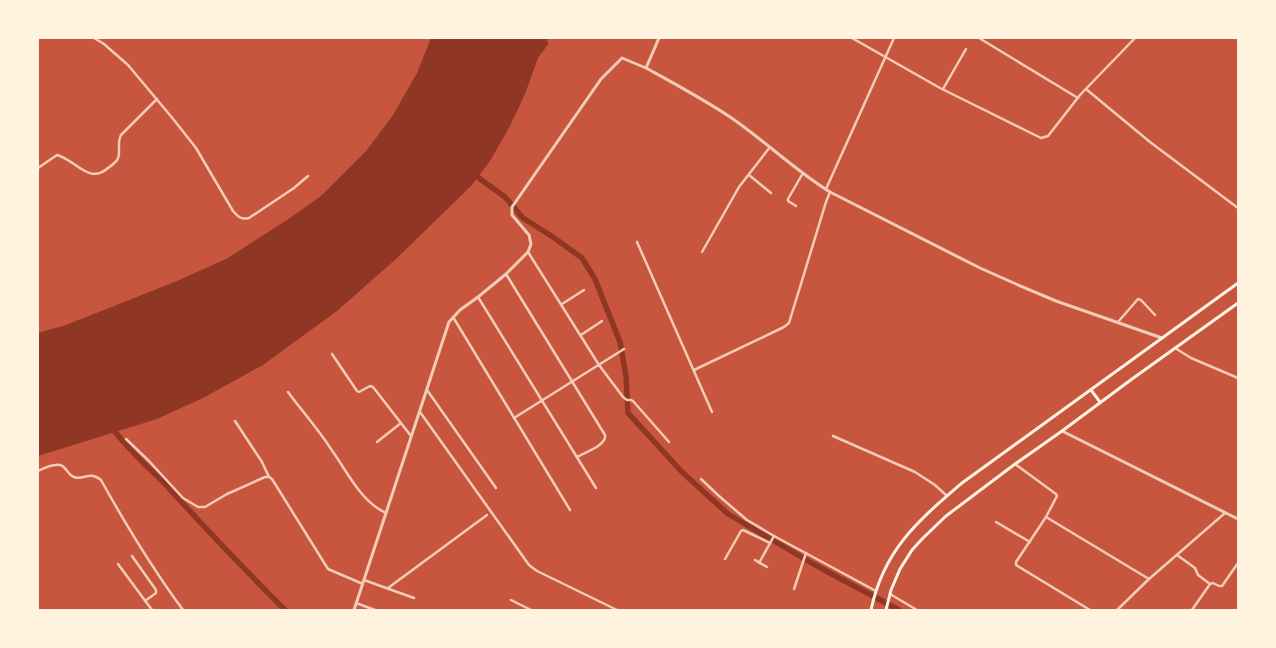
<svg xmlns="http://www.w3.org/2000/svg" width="1276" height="648" font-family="'DM Sans',sans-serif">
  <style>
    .water { fill: #8f3625 }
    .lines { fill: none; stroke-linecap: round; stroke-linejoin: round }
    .canal { stroke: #8f3625; stroke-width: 5.5 }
    .minor { stroke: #f1ccb7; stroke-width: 2.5 }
    .tertiary { stroke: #f1ccb7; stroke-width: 3 }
    .secondary { stroke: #fff3e0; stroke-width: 3 }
  </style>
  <rect width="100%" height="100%" fill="#c8553d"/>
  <!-- water -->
  <path class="water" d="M431,38H548L547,42L549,43L538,58L525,94L510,126L490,161L471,186L397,258L337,311L263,365L203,398L157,419L38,456V333L66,325L177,281L228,258L290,218L321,196L367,150L393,115L417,73Z"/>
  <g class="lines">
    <!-- canal -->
    <g class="canal">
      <path d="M472,173L505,197L523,218L553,237L582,258L595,279L620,342L626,376L628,413L682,472L728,514L815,565L899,610"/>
      <path d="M111,426C125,447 147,466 165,484C204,527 244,569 285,610"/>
    </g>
    <!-- minor -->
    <g class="minor">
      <path d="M94,38L104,44L128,65L174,120L196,148L233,211C238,217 242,220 249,218L294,188L308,176"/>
      <path d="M852,38L940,88L1041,138L1048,136L1080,95L1135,38"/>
      <path d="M979,38L1078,98"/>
      <path d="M622,58L646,68"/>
      <path d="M943,89L966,49"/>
      <path d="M1086,89L1150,142L1238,208"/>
      <path d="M38,168L57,155C76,160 89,185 108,168C111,166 115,163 117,160C122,153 116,144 121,135L157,99"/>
      <path d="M749,175L771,193"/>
      <path d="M826,189L894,38"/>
      <path d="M796,206L788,201V199L803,173"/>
      <path d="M637,242L712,412"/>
      <path d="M528,252L599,365L623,397L627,400H631L633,401L669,442"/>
      <path d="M702,252L739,187L770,147"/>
      <path d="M506,274L605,435C607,445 586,452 577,457"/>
      <path d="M478,297L596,488"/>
      <path d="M562,304L584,290"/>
      <path d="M453,317L570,510"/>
      <path d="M1118,322L1138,299L1141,300L1155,315"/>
      <path d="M581,335L602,321"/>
      <path d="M1175,348L1191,358L1238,378"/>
      <path d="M332,354L357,391L359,392L370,386L373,387L411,436"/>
      <path d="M694,370L784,327L789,323L826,202L830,192"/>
      <path d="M427,390L496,488"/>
      <path d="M288,392C302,411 318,429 331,449C347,471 360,501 386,513"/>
      <path d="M420,412L529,565L537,571L617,610"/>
      <path d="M514,418L624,349"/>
      <path d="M235,421L262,462L269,477"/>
      <path d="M833,436L915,472L935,485L947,496"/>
      <path d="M126,439L149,461L183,498L198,507H205L227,494L265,477H269L272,479L328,569L363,584"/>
      <path d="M377,442L401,423"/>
      <path d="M1015,464L1056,494L1057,496L1046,517L1016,562V565L1090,610"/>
      <path d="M38,471C44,468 53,464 60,465C66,466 67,474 74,477C84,481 89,470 101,480C126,525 152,568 183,610"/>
      <path d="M701,479L719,496L747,520L774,536L876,591"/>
      <path d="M1046,517L1149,579"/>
      <path d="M996,522L1030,542"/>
      <path d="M1177,555L1195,568L1198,575L1210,584"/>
      <path d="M132,556L156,590V593L145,601"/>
      <path d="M725,559L741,531L743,530L770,543"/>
      <path d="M755,560L767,567"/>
      <path d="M759,563L774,536"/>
      <path d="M118,564L152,610"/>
      <path d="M364,580L414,598"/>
      <path d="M388,588L487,515"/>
      <path d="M794,589L806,553"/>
      <path d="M890,594L917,610"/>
      <path d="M511,600L531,610"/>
      <path d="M356,603L375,610"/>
      <path d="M1117,610L1149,579L1225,513"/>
      <path d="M1192,610L1210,584L1213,583L1219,586H1222L1238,563"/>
    </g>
    <!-- tertiary -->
    <g class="tertiary">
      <path d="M659,38L646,68C675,84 705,100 733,119C766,142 796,171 830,192L980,268L1016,284L1056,301L1162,338"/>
      <path d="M1062,431L1238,519"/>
      <path d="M354,610L449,322L460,310L478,297L506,274L528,252L531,244L529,235L512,215V207L601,79L622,58"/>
    </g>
    <!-- secondary -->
    <g class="secondary">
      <path d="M1091,390L1100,402"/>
      <path d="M871,610C884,549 918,521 962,483L1238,283"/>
      <path d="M886,610L891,590L900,569L912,550L923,538L946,516L1015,464L1062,431L1132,379L1238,303"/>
    </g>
  </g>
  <!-- border -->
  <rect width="1276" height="648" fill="none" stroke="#fff3e0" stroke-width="78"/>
</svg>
